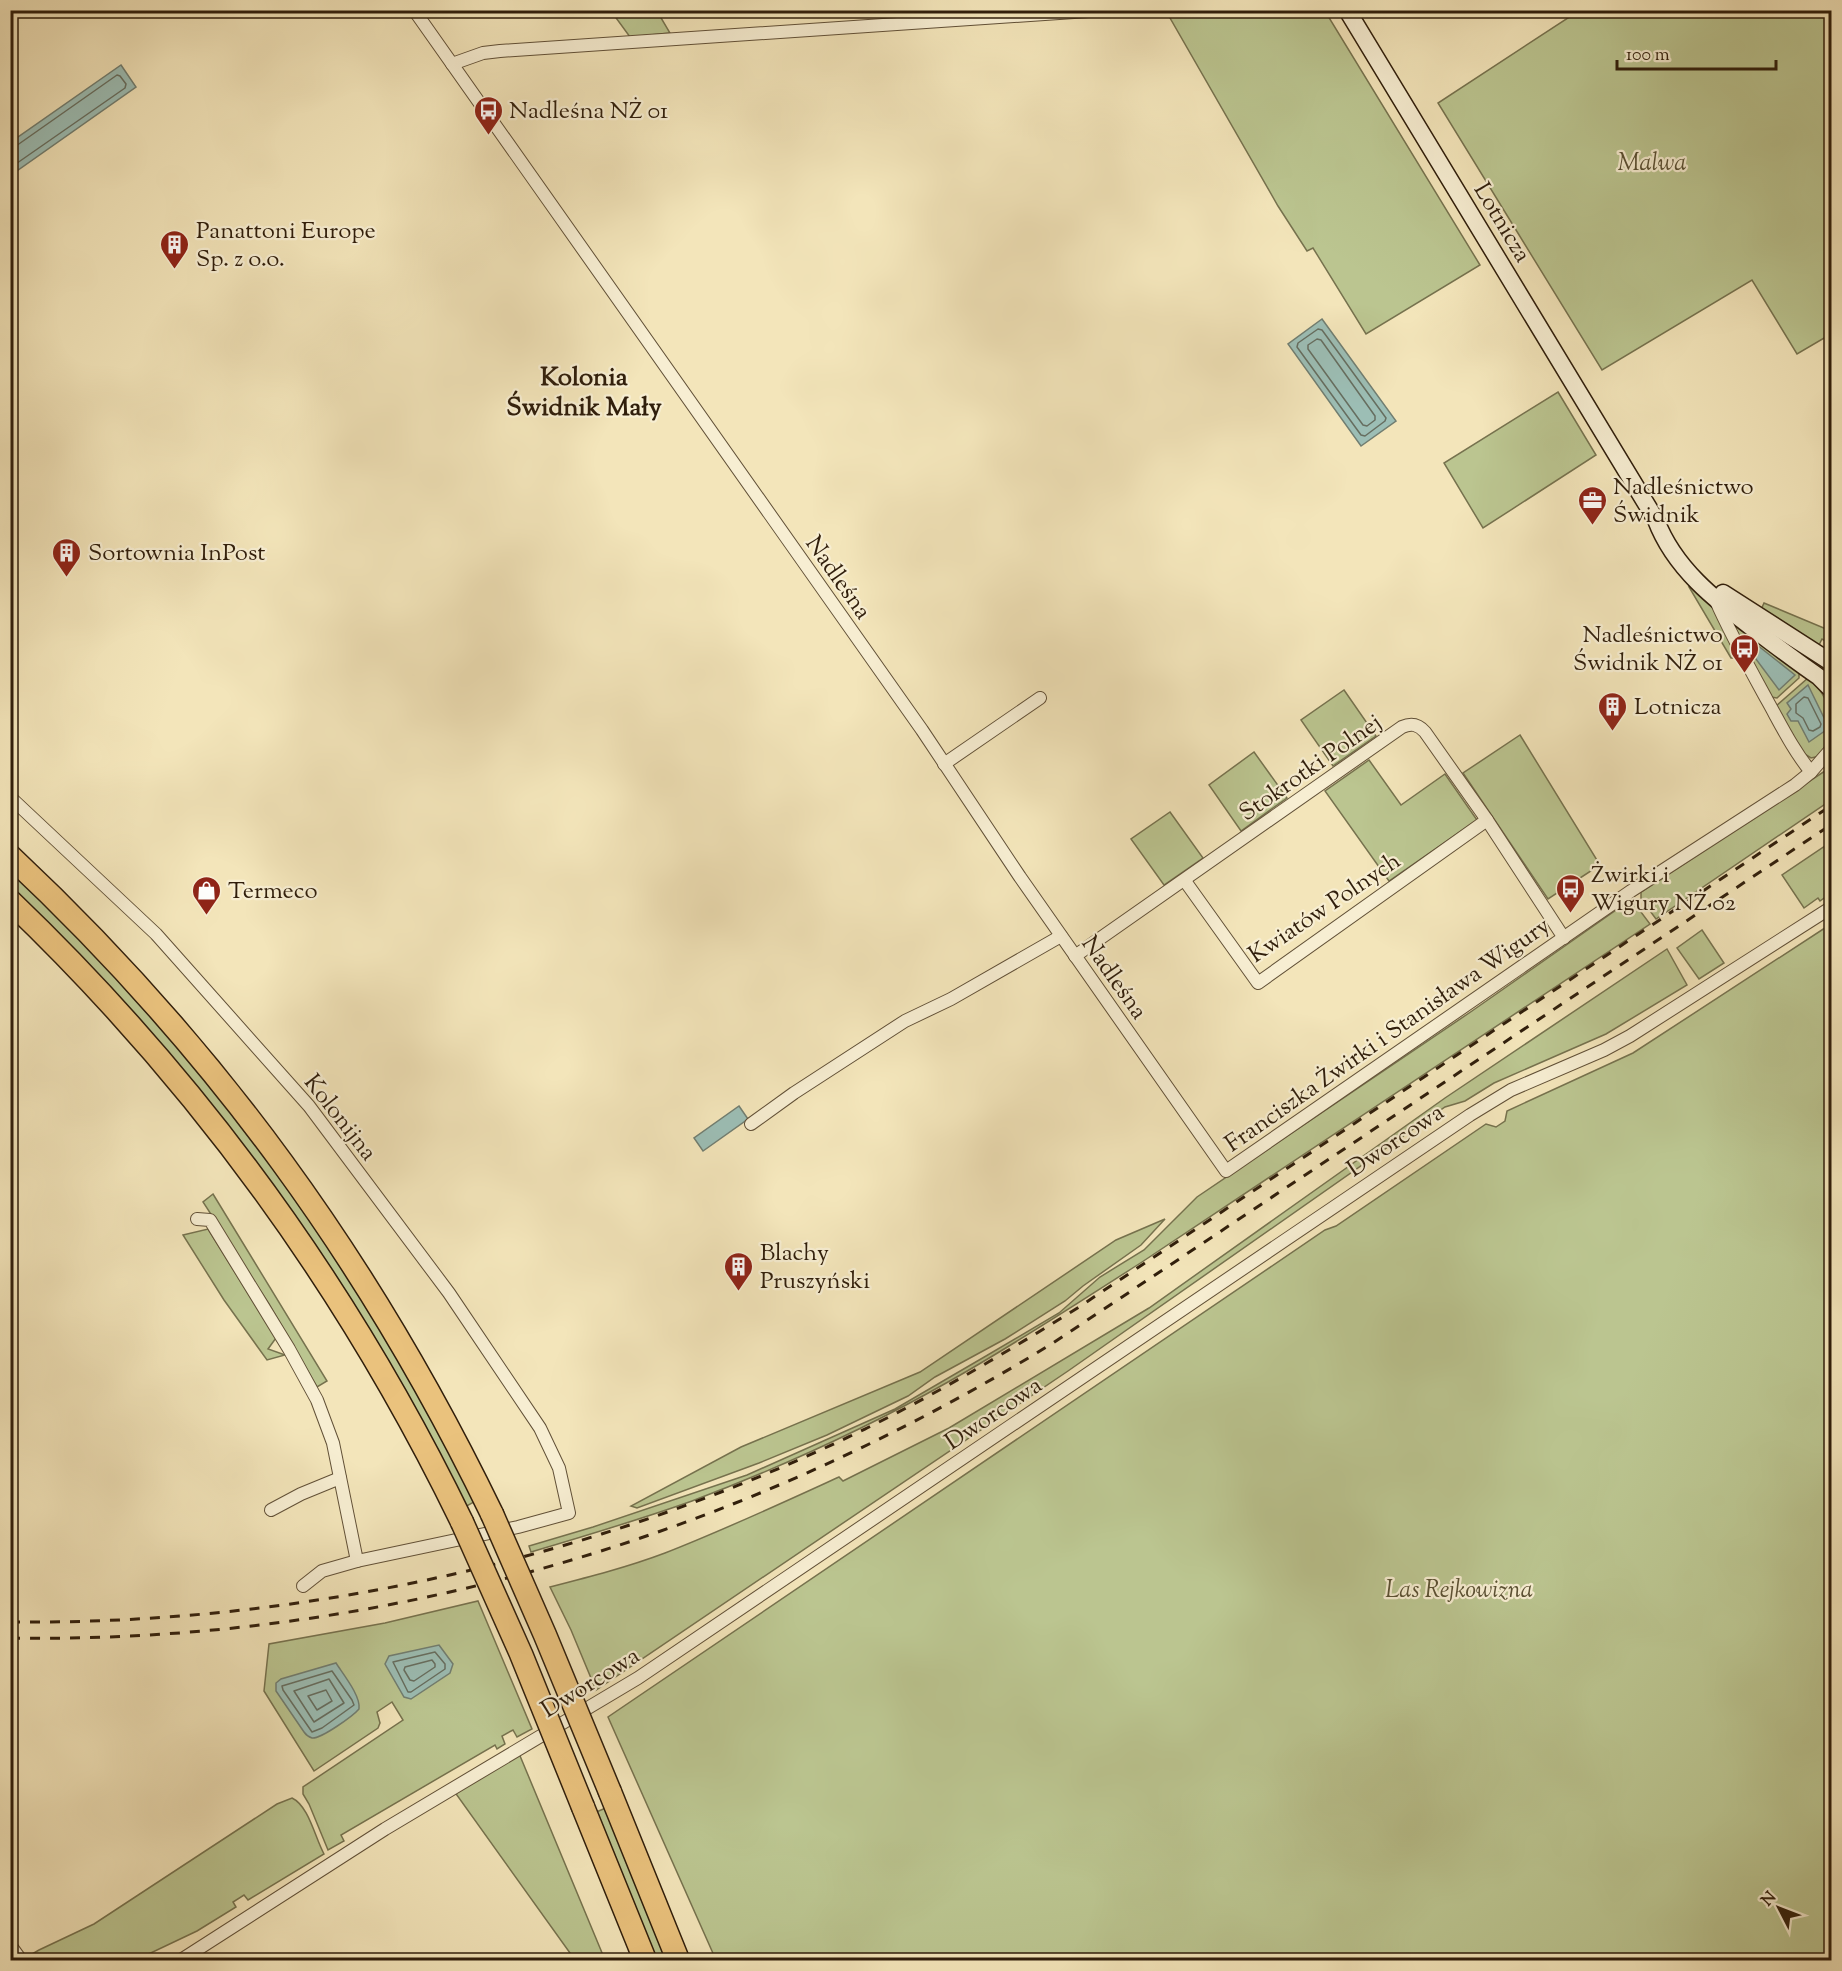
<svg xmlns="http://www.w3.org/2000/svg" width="1842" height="1971" font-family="'Sorts Mill Goudy',serif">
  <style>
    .green { fill: #bbc590; stroke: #76724e; stroke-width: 1.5 }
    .water { fill: #9cbeb5; stroke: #717e71; stroke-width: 1.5 }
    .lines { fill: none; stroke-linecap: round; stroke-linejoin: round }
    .shore { stroke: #666e60; stroke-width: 1.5 }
    .street-casing { stroke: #615037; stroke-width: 14 }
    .secondary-casing { stroke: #301e0b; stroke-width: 19 }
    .highway-casing { stroke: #301e0b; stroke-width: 25 }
    .street { stroke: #f7eed2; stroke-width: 12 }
    .secondary { stroke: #f7eed2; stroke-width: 16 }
    .highway { stroke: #eac27d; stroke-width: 22 }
    .rail { stroke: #301e0b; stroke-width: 3; stroke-dasharray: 10 10; stroke-linecap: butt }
    .highway-bridge-casing { stroke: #301e0b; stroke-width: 25; stroke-linecap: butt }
    .highway-bridge { stroke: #eac27d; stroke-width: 22 }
    .labels { text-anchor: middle; stroke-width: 4.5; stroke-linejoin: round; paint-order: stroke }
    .poi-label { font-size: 24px; fill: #301e0b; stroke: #f7eed2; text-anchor: start }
    .park-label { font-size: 24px; font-style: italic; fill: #5a5033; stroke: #f7eed2 }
    .street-label { font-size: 24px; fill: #301e0b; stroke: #f7eed2 }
    .neighbourhood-label { font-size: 26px; font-weight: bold; fill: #301e0b; stroke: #f7eed2 }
  </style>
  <rect width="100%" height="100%" fill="#f3e5ba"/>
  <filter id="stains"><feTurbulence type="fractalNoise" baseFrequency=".00333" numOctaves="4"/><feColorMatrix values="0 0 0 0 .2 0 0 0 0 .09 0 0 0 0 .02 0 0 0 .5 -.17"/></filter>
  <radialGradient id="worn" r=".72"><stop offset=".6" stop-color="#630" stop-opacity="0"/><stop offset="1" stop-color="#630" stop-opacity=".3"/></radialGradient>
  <!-- green -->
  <g class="green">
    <path d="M1580,10L1831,11V334L1797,354L1752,280L1602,370L1438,103Z"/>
    <path d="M611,11H657L670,33L630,37Z"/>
    <path d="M1166,11H1325L1480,265L1366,334L1313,248L1307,251L1278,206Z"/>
    <path d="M1558,392L1596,455L1483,528L1444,463Z"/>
    <path d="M1689,587H1692L1710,602L1721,620L1736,658H1731Z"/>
    <path d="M1764,603L1831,631V644L1822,639L1819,645L1760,612Z"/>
    <path d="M1728,614L1799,673V678L1777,698L1771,697Z"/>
    <path d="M1808,678C1831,697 1841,732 1820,756L1811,758L1803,753L1775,707Z"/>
    <path d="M1344,690L1376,736L1333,766L1301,720Z"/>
    <path d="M1520,735L1600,865L1548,899L1463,773Z"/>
    <path d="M1254,752L1287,798L1241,831L1209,785Z"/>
    <path d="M1369,760L1401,805L1445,774L1477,820L1389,881L1325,791Z"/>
    <path d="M1831,767V800L1656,919L1641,899V892Z"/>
    <path d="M1170,812L1203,858L1164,885L1131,839Z"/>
    <path d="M1831,842V893L1820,901L1818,898L1804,908L1782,875Z"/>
    <path d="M10,865L185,1047L313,1216L414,1380L474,1502L463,1508L334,1278L11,893Z"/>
    <path d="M1629,901L1635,904L1650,924L1142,1262C1078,1303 1014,1345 948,1382C867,1428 779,1468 692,1501C639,1520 585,1536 531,1552L529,1546L593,1527L747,1475L895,1409L986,1356L1059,1313L1100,1277L1144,1250L1197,1197L1472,1011Z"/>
    <path d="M1831,924V1960H716L608,1717L1325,1230L1336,1226L1486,1124L1496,1127L1505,1121L1507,1111L1633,1053Z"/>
    <path d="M1702,930L1724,963L1699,979L1677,948Z"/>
    <path d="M1667,949L1687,985L1606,1034L1494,1083L1465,1101L1445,1107L1068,1371L596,1690L571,1630L550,1587C589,1577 628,1567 665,1553C724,1530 782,1503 839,1477L843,1481L949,1428L1149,1308L1445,1098Z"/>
    <path d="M213,1194L327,1381L317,1387L269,1304L203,1202Z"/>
    <path d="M1165,1219L1141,1245L1083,1286L1065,1301L1005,1339L935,1377L908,1396L827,1435L759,1463L637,1508L631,1506L741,1447L920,1372L1116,1240Z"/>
    <path d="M208,1229L276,1338L268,1349L285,1355L267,1360L224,1300L183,1235Z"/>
    <path d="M478,1601L532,1729L517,1737L513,1730L502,1736L505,1744L497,1749L495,1745L341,1835L344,1841L328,1850L309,1804L303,1794V1787L403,1720L392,1702L377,1712L380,1723L378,1728L314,1771L264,1691L269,1644L385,1623Z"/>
    <path d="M518,1751L605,1960H575L454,1791Z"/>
    <path d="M292,1798C309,1806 315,1838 324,1854L248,1900L244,1895L233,1902L236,1907L197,1931L136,1960H30L32,1954L39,1950L94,1924L277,1804Z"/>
    <path d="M608,1807L671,1960H653L594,1813Z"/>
  </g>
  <!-- water -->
  <g class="water">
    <path d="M121,65L136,87L11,175V142Z"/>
    <path d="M1322,319L1396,421L1361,446L1288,344Z"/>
    <path d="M1752,641L1795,675L1779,690L1747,647Z"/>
    <path d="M1808,685L1829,728L1809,742L1798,721H1791L1787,714L1791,709L1787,703Z"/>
    <path d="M739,1106L748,1119L703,1151L694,1138Z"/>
    <path d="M439,1645L453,1664L450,1673L411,1699L404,1697L385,1664L389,1656Z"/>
    <path d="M336,1663C343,1674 361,1696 359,1709C353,1716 321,1739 312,1738C309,1737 306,1735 304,1732L276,1691V1683L281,1679Z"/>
  </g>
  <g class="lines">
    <!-- shore -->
    <g class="shore">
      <path d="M10,147L16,146L117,75L120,76L126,84L125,88L10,168"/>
      <path d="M1318,329L1322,330L1386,418L1385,421L1365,436L1361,435L1297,347L1298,343Z"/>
      <path d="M1317,339L1321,340L1375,416V420L1367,426L1363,425L1308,349V345Z"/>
      <path d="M1804,697L1808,698L1821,724L1820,727L1813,731L1809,730L1803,718L1796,713V704Z"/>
      <path d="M435,1652L445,1664V1669L411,1692H408L393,1662Z"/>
      <path d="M432,1660L435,1664V1667L414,1681L410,1680L404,1670L405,1667Z"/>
      <path d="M332,1671L352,1700L354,1705L322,1728L312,1732L283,1690L282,1686Z"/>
      <path d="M329,1679L344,1703L314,1722L294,1691Z"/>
      <path d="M326,1690L332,1701L317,1710L308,1696Z"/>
    </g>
    <defs>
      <g id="street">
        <path d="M414,10L922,730L1020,877L1226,1171L1631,891L1795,785L1811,772L1832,748"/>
        <path d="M452,64L483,53L500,51L1103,10"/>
        <path d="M1716,601C1731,635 1749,667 1767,700C1781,725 1793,750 1811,772"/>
        <path d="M944,764L1040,698"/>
        <path d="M10,797L156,934L309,1106L449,1293L540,1428L559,1468L569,1513L518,1527L357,1561L333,1443L317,1400L289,1349L210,1220L197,1219"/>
        <path d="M1185,881L1258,983L1487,820"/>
        <path d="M1075,956L1402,727C1411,723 1418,724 1425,732L1487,820L1564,938"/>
        <path d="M751,1124L794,1093L905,1021L951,999L1061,936"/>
        <path d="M271,1510L301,1494L340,1478"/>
        <path d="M303,1586L322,1571L357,1561"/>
        <path d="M10,1945L21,1960"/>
        <path d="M181,1960L385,1829L638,1678L1470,1115L1511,1090L1604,1050L1630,1036L1832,907"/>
      </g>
      <g id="secondary">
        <path d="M1347,10L1656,520C1674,568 1715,600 1755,630C1776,646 1797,662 1819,677L1830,688"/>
        <path d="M1723,593L1832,663"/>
      </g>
      <g id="highway">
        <path d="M10,856C215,1048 370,1262 492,1514"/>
        <path d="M10,901C197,1080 349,1289 462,1522"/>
        <path d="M610,1792L678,1960"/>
        <path d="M583,1807L645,1960"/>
      </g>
    </defs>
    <!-- street casing -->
    <use href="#street" class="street-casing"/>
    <!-- secondary casing -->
    <use href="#secondary" class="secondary-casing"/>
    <!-- highway casing -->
    <use href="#highway" class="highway-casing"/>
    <!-- street -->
    <use href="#street" class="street"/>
    <!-- secondary -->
    <use href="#secondary" class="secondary"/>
    <!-- highway -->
    <use href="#highway" class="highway"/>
    <!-- rail -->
    <g class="rail">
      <path d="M10,1622C306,1625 602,1558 867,1428C940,1392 1010,1350 1079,1307L1832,805"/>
      <path d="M10,1638C382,1644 738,1537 1053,1343L1832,824"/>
    </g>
    <defs>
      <g id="highway-bridge">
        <path d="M492,1514L545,1635L610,1792"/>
        <path d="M462,1522L521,1654L583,1807"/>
      </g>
    </defs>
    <!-- highway-bridge casing -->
    <use href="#highway-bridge" class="highway-bridge-casing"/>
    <!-- highway-bridge -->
    <use href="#highway-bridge" class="highway-bridge"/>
  </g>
  <!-- icons -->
  <defs>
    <symbol id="bus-pin" viewBox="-11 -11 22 30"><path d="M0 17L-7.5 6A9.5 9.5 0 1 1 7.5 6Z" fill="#8f2418" stroke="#f7eed2"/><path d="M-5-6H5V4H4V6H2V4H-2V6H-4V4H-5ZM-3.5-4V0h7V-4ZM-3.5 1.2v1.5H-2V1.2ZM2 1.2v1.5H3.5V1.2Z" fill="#fff"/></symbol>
    <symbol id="building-pin" viewBox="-11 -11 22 30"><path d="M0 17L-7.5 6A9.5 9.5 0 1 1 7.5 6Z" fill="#8f2418" stroke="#f7eed2"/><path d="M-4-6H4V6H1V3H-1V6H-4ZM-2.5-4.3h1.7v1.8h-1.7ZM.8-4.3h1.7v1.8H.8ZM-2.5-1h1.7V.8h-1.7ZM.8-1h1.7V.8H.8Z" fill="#fff"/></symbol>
    <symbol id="office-pin" viewBox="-11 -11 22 30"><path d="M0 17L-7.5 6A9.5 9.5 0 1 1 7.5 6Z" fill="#8f2418" stroke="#f7eed2"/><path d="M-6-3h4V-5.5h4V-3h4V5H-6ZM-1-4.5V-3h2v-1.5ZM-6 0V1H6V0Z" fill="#fff"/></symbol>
    <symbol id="shop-pin" viewBox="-11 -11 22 30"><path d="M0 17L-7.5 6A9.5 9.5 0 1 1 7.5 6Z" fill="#8f2418" stroke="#f7eed2"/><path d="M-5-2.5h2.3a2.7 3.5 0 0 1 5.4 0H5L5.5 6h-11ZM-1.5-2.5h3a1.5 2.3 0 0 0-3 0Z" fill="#fff"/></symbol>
  </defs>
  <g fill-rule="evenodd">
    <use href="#bus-pin" x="472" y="94" width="33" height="45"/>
    <use href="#building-pin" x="158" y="228" width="33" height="45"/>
    <use href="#office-pin" x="1576" y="484" width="33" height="45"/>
    <use href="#building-pin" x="50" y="536" width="33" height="45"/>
    <use href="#bus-pin" x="1728" y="632" width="33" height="45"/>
    <use href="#building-pin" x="1596" y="690" width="33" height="45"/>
    <use href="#bus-pin" x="1554" y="872" width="33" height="45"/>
    <use href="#shop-pin" x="190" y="874" width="33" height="45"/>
    <use href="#building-pin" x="722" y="1250" width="33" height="45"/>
  </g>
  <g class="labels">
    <!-- poi labels -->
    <g class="poi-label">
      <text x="509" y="118">Nadleśna NŻ 01</text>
      <text x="196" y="238">Panattoni Europe<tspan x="196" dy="28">Sp. z o.o.</tspan></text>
      <text x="1613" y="494">Nadleśnictwo<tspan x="1613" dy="28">Świdnik</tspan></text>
      <text x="88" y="560">Sortownia InPost</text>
      <text x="1723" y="642" text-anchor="end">Nadleśnictwo<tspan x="1723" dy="28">Świdnik NŻ 01</tspan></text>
      <text x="1634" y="714">Lotnicza</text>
      <text x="1591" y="882">Żwirki i<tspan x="1591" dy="28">Wigury NŻ 02</tspan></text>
      <text x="228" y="898">Termeco</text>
      <text x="760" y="1260">Blachy<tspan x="760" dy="28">Pruszyński</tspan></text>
    </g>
    <!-- park labels -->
    <g class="park-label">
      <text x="1652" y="170">Malwa</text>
      <text x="1459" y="1597">Las Rejkowizna</text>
    </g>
    <!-- street labels -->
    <g class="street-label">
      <text transform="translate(1503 222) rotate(59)" y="8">Lotnicza</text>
      <text transform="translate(839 577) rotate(55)" y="8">Nadleśna</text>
      <text transform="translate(1310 767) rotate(-35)" y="8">Stokrotki Polnej</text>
      <text transform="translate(1324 907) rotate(-34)" y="8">Kwiatów Polnych</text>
      <text transform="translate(1115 977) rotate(55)" y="8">Nadleśna</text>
      <text transform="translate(1387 1034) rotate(-35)" y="8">Franciszka Żwirki i Stanisława Wigury</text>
      <text transform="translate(341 1117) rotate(52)" y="8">Kolonijna</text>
      <text transform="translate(1395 1140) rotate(-34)" y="8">Dworcowa</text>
      <text transform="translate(993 1413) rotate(-34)" y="8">Dworcowa</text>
      <text transform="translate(590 1682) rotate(-32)" y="8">Dworcowa</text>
    </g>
    <!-- neighbourhood labels -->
    <g class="neighbourhood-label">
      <text x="584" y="385">Kolonia<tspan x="584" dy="30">Świdnik Mały</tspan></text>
    </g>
  </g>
  <!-- margin -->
  <rect width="1842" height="1971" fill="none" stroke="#f3e5ba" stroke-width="36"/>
  <rect x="12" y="12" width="1818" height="1947" fill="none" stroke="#301e0b" stroke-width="3"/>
  <rect x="18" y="18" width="1806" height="1935" fill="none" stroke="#301e0b" stroke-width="1.5"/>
  <!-- north arrow -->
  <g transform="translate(1779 1908) rotate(312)" stroke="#f7eed2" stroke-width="4.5" paint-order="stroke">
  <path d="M0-4.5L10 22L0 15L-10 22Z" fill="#301e0b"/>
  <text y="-9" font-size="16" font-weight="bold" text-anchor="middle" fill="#301e0b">N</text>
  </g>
  <!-- scale -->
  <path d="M1617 60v9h159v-9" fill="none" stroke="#301e0b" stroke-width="3"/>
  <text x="1626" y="60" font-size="18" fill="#301e0b" stroke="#f7eed2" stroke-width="4.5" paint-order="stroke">100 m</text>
  <rect width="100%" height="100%" filter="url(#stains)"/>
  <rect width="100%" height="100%" fill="url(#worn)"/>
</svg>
